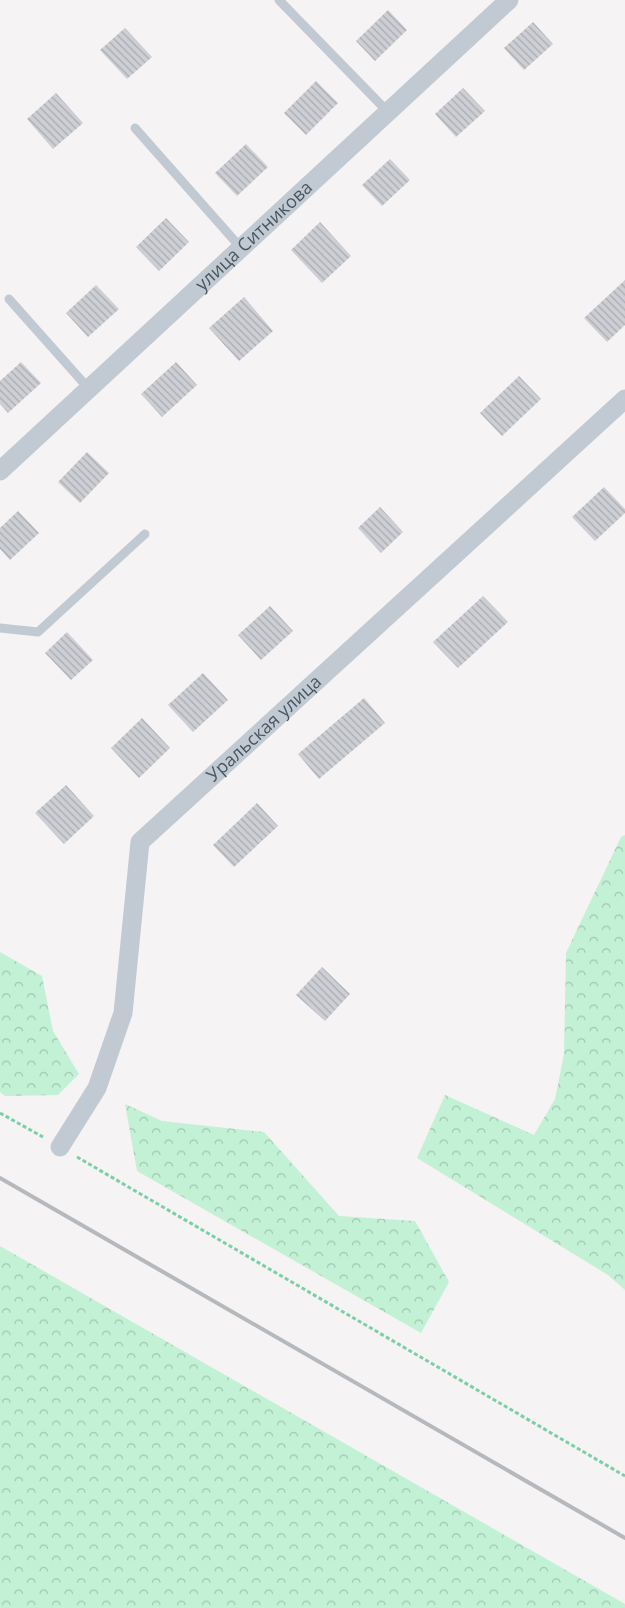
<svg xmlns="http://www.w3.org/2000/svg" width="625" height="1608" font-family="'Open Sans',sans-serif">
  <style>
    .forest { fill: url(#forest-crowns) }
    .building { fill: url(#building-back-hatch) }
    .lines { fill: none; stroke-linecap: round; stroke-linejoin: round }
    .path { stroke: #7ad0a6; stroke-width: 3; stroke-dasharray: 4 2.5; stroke-linecap: butt }
    .service { stroke: #c1cad2; stroke-width: 9 }
    .minor { stroke: #c1cad2; stroke-width: 19 }
    .rail { stroke: #b5b8bd; stroke-width: 4 }
    .labels { text-anchor: middle; stroke-width: 4; stroke-linejoin: round; paint-order: stroke }
    .street-label { font-size: 18px; fill: #4a5661; stroke: #fff }
  </style>
  <defs>
    <pattern id="forest-crowns" width="20" height="18" patternUnits="userSpaceOnUse" patternTransform="scale(1.25)"><rect width="20" height="18" fill="#c3f1d5"/><path d="M2 6a3 3 0 1 1 6 0M12 15a3 3 0 1 1 6 0" fill="none" stroke="#a0c6b0"/></pattern>
    <pattern id="building-back-hatch" width="6" height="6" patternUnits="userSpaceOnUse" patternTransform="scale(1.25)"><rect width="6" height="6" fill="#cdcfd5"/><path d="M-1 5l2 2M0 0l6 6M5-1l2 2" fill="none" stroke="#a8abb0"/></pattern>
  </defs>
  <rect width="100%" height="100%" fill="#f5f3f3"/>
  <!-- forest -->
  <g class="forest">
    <path d="M625,835V1290L608,1275L417,1158L445,1095L534,1135L555,1099L564,1054L566,953L621,837Z"/>
    <path d="M0,952L42,976L53,1031L79,1074L58,1095L5,1096L0,1092Z"/>
    <path d="M125,1104L162,1121L264,1132L339,1216L415,1221L449,1282L421,1333L137,1171Z"/>
    <path d="M0,1246L625,1604V1608H0Z"/>
  </g>
  <!-- building -->
  <g class="building">
    <path d="M388,10L407,30L375,61L356,41Z"/>
    <path d="M533,22L553,44L524,70L504,48Z"/>
    <path d="M125,28L152,57L127,79L100,50Z"/>
    <path d="M316,81L338,103L306,135L284,113Z"/>
    <path d="M463,88L485,111L456,137L435,114Z"/>
    <path d="M56,93L83,123L53,149L27,119Z"/>
    <path d="M246,144L268,167L237,196L215,173Z"/>
    <path d="M390,159L410,180L382,206L362,185Z"/>
    <path d="M166,218L189,242L159,271L136,247Z"/>
    <path d="M320,222L351,256L322,283L291,250Z"/>
    <path d="M625,280V325L607,342L584,318Z"/>
    <path d="M96,285L119,309L88,337L66,313Z"/>
    <path d="M244,297L273,331L239,361L209,328Z"/>
    <path d="M21,362L41,383L8,413L0,404V381Z"/>
    <path d="M176,362L197,385L162,417L141,394Z"/>
    <path d="M519,376L541,399L502,436L480,413Z"/>
    <path d="M87,452L109,473L80,503L58,482Z"/>
    <path d="M604,487L625,509V513L595,541L572,517Z"/>
    <path d="M380,507L403,532L381,553L358,528Z"/>
    <path d="M18,511L39,533L10,560L0,549V528Z"/>
    <path d="M483,596L508,622L458,668L433,642Z"/>
    <path d="M270,606L293,631L261,660L238,635Z"/>
    <path d="M67,632L93,660L71,680L45,653Z"/>
    <path d="M203,673L228,700L193,732L168,705Z"/>
    <path d="M364,698L385,723L319,779L298,754Z"/>
    <path d="M142,718L170,748L139,778L111,748Z"/>
    <path d="M66,785L94,816L64,844L35,813Z"/>
    <path d="M257,803L278,826L234,867L213,845Z"/>
    <path d="M322,967L350,994L325,1021L296,995Z"/>
  </g>
  <g class="lines">
    <!-- path -->
    <g class="path">
      <path d="M0,1113L43,1137"/>
      <path d="M77,1157L625,1476"/>
    </g>
    <!-- service -->
    <g class="service">
      <path d="M279,0L388,112"/>
      <path d="M135,128L241,248"/>
      <path d="M9,299L89,389"/>
      <path d="M0,628L38,632L145,534"/>
    </g>
    <!-- minor -->
    <g class="minor">
      <path id="s1" d="M0,471L509,0"/>
      <path id="s2" d="M60,1147L97,1088L123,1013L140,842L625,399"/>
    </g>
    <!-- rail -->
    <path class="rail" d="M0,1178L625,1538"/>
  </g>
  <g class="labels">
    <!-- street labels -->
    <g class="street-label">
      <text dy="6" stroke="none"><textPath href="#s1" startOffset="346">улица Ситникова</textPath></text>
      <text dy="6" stroke="none"><textPath href="#s2" startOffset="489">Уральская улица</textPath></text>
    </g>
  </g>
</svg>
